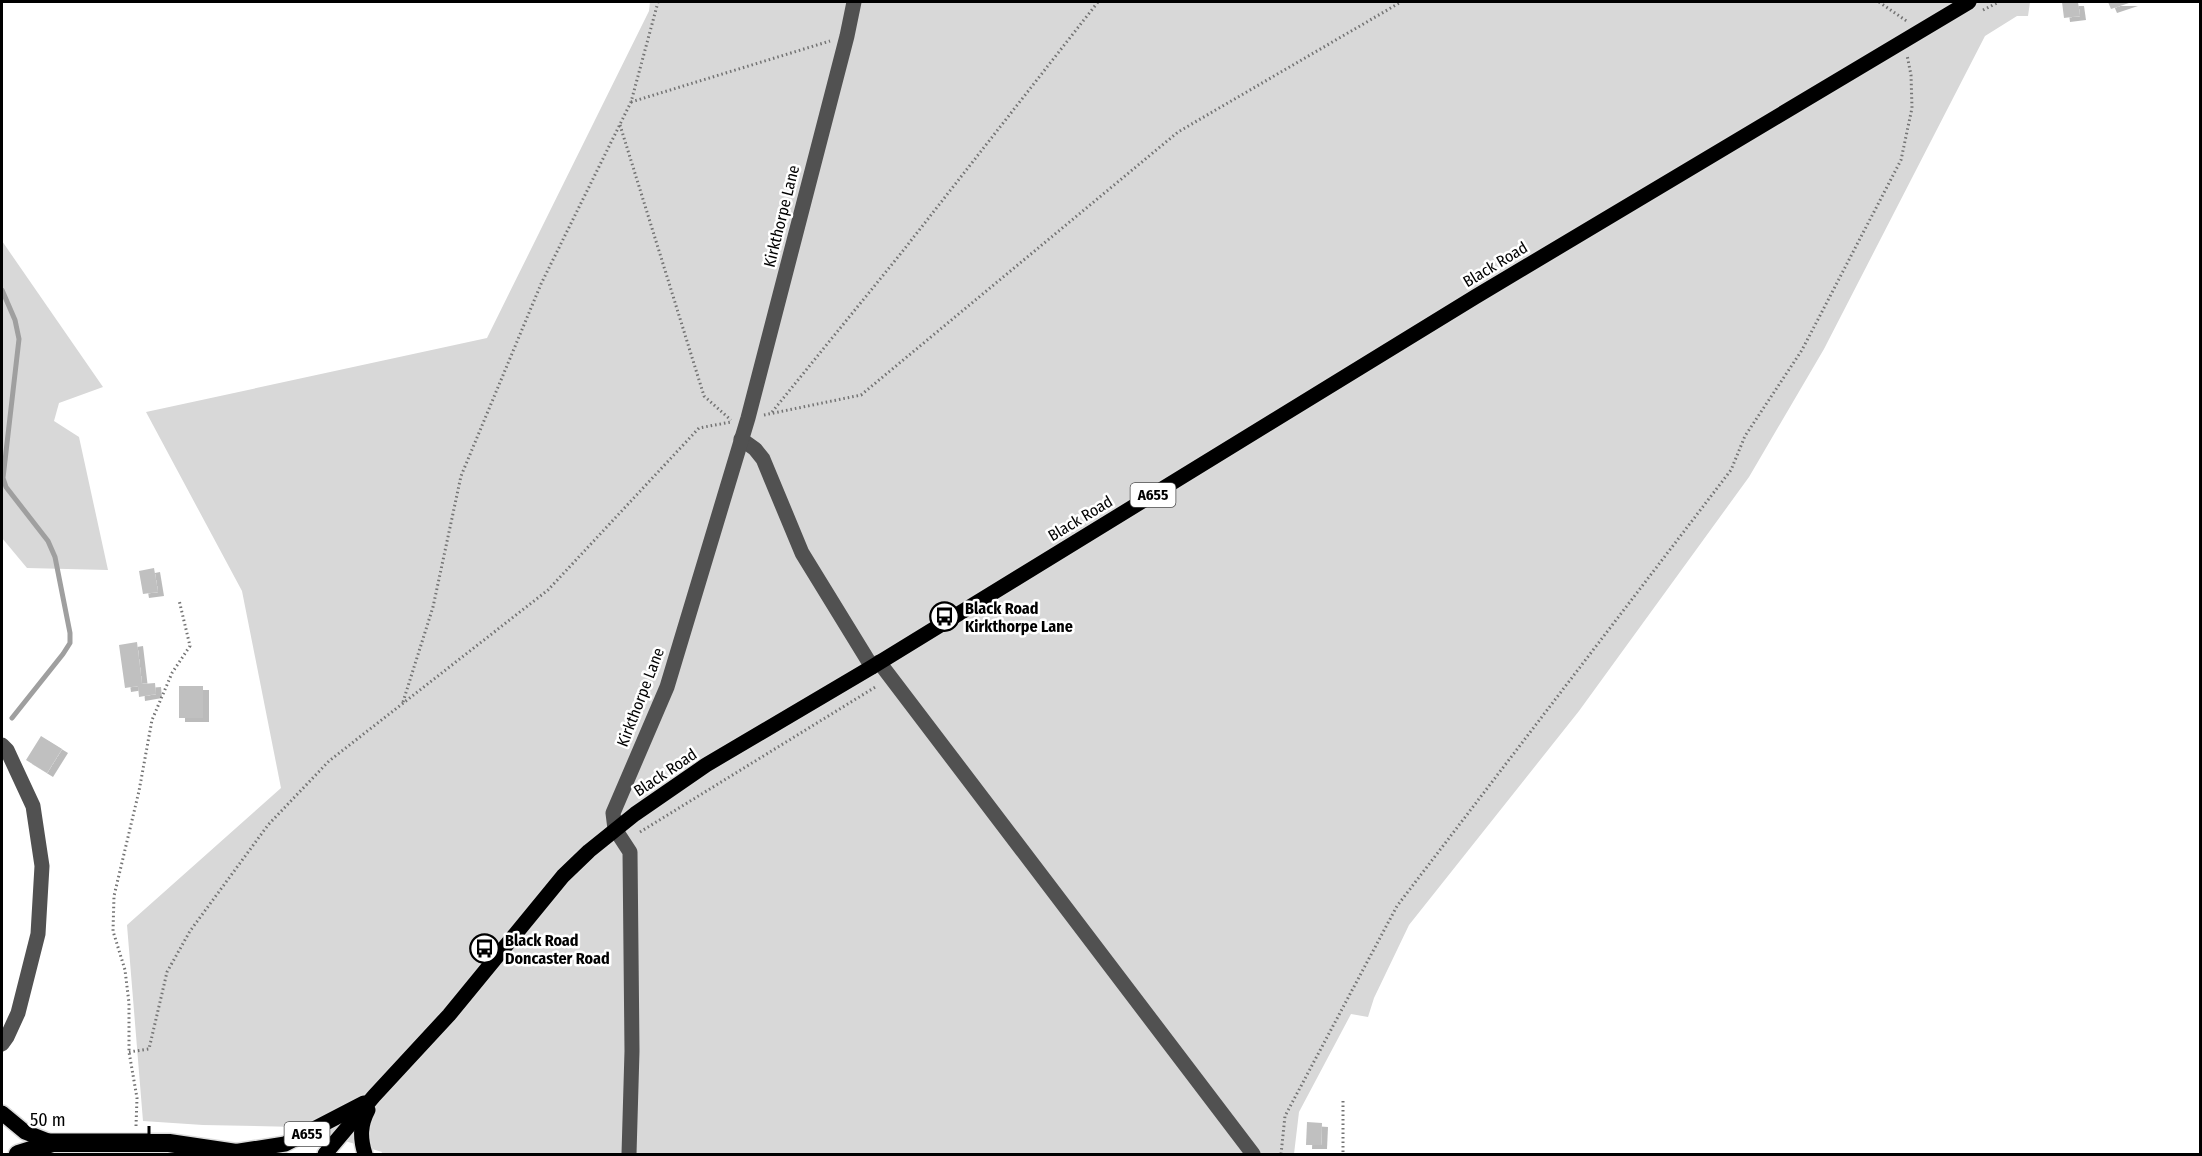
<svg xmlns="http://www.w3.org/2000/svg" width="2202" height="1156" font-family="'Fira Sans Condensed',sans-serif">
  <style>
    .green { fill: #d8d8d8 }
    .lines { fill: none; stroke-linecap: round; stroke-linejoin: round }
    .stream { stroke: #9f9f9f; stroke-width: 5 }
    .building { fill: #c0c0c0; filter: url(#shadow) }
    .major-casing { stroke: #dbdbdb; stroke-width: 18 }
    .highway-casing { stroke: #dbdbdb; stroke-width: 21 }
    .path { stroke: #737373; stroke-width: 3; stroke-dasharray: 1.5 3; stroke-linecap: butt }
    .minor { stroke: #515151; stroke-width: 15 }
    .major { stroke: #000; stroke-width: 15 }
    .highway { stroke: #000; stroke-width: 18 }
    .labels { text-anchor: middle; stroke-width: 5; stroke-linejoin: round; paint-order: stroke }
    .shield { fill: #fff; stroke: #4c4c4c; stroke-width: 1.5 }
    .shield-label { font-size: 15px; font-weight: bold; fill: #000 }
    .street-label { font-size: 16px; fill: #000; stroke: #fff }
    .poi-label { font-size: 16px; font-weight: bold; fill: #000; stroke: #fff; text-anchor: start }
  </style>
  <defs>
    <filter id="shadow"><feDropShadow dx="6" dy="4" stdDeviation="0" flood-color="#0004"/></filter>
  </defs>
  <rect width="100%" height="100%" fill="#fff"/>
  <!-- green -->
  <g class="green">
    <path d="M650,2H2030L2028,16H2017L1985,36L1824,349L1749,477L1579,711L1409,925L1374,998L1368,1017L1351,1014L1299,1112L1294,1154H381L382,1152L298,1127L203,1125L143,1121L127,925L281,788L242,591L146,412L487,338L649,11Z"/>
    <path d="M2,241L103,387L59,403L54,421L79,437L108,570L27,568L2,538Z"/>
  </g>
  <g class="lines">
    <!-- stream -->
    <path class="stream" d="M2,290L15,320L19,339L3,478L6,487L48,541L55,557L70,633V643L63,654L12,718"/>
  </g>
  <!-- building -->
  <g class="building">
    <path d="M2062,2H2078L2080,16L2064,18Z"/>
    <path d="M2108,2H2132L2111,9Z"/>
    <path d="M154,568L158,592L143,594L139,571Z"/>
    <path d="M137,642L142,684L155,683L156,694L139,697L138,686L125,688L119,645Z"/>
    <rect x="179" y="686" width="24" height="32"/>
    <path d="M41,736L62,749L47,773L26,760Z"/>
    <path d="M1307,1122L1322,1123L1321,1145H1306Z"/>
  </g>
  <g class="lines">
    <defs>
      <g id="major">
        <path d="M2,1113L25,1132L53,1143"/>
        <path d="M233,1152L285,1144L364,1103"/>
        <path d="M325,1154L374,1096L449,1015L563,876L589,851L635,814L706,765L872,667L1475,297L1969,2"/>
        <path d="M365,1154C360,1138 360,1125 368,1110"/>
      </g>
      <path id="highway" d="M18,1154L53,1143H169L243,1154"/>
    </defs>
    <!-- major casing -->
    <use href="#major" class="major-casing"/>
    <!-- highway casing -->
    <use href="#highway" class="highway-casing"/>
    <!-- path -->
    <g class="path">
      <path d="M1879,2L1908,22"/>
      <path d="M1983,10L1999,2"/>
      <path d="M631,102L830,41"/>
      <path d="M620,125L704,396L731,420"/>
      <path d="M772,412L902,252L1098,2"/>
      <path d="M764,415L861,395L1178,132L1401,2"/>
      <path d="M403,702L433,607L461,476L541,284L631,102L658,2"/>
      <path d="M640,832L877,686"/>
      <path d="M129,1052L149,1049L167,972L190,931L268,825L329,761L548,590L699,428L731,422"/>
      <path d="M1343,1101V1154"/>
      <path d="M136,1126L137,1098L129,1052V1003L125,970L113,931L114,896L139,791L152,720L172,673L190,646L179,600"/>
      <path d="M1281,1154L1285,1116L1397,906L1731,470L1745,436L1802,350L1901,160L1912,108L1911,75L1907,55"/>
    </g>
    <!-- minor -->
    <g class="minor">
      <path d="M741,439L755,449L763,459L802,553L872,667"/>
      <path d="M879,662L1253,1154"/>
      <path d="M2,745L7,750L33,806L42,866L38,934L18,1013L7,1037L2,1044"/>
      <path d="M629,1154L632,1051L630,852L615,829L613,813L667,687L748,418L847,36L854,2"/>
    </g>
    <!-- major -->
    <use href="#major" class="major"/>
    <!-- highway -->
    <use href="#highway" class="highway"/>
  </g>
  <!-- icons -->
  <defs>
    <symbol id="bus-ring" viewBox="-11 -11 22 22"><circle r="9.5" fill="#fff" stroke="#000" stroke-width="1.5"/><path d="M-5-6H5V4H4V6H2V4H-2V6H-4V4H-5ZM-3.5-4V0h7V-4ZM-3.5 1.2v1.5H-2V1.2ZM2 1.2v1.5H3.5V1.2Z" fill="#000"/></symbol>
  </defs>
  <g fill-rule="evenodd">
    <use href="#bus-ring" x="928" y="600" width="33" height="33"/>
    <use href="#bus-ring" x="468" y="932" width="33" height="33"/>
  </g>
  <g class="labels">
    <!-- shield labels -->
    <g class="shield">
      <rect x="1130.5" y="483" width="45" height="24" rx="4.5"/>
      <rect x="284.5" y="1122" width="45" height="24" rx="4.5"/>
    </g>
    <g class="shield-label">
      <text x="1153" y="500">A655</text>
      <text x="307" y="1139">A655</text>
    </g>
    <!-- street labels -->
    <g class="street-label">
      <text transform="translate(781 216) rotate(-76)" y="6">Kirkthorpe Lane</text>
      <text transform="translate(1495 264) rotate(-31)" y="6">Black Road</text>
      <text transform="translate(1080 518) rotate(-31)" y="6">Black Road</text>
      <text transform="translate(640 697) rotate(-69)" y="6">Kirkthorpe Lane</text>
      <text transform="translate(665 772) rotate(-34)" y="6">Black Road</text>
    </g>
    <!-- poi labels -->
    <g class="poi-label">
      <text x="965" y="614">Black Road<tspan x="965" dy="18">Kirkthorpe Lane</tspan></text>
      <text x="505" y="946">Black Road<tspan x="505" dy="18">Doncaster Road</tspan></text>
    </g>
  </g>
  <!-- border -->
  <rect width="2202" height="1156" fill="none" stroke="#000000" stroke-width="6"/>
  <!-- scale -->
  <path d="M21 1126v9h128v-9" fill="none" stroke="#000000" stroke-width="3"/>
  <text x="30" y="1126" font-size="18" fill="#000000" stroke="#ffffff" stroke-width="4.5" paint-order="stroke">50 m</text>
</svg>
